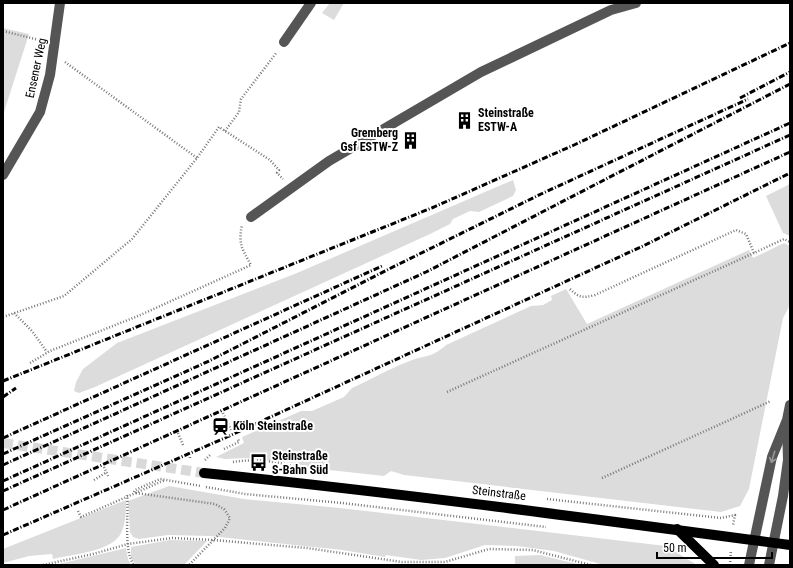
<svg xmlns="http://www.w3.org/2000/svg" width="793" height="568" font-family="'Roboto Condensed',sans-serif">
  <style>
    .green { fill: #dcdcdc }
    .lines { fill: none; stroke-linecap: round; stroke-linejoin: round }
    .major-tunnel { stroke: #d9d9d9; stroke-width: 10; stroke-dasharray: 10 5; stroke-linecap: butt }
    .path { stroke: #777; stroke-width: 2.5; stroke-dasharray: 1 2; stroke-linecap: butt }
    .minor { stroke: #555; stroke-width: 10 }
    .major { stroke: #000; stroke-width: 10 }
    .rail { stroke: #000; stroke-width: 3; stroke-dasharray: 6 2 1 2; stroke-linecap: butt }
    .oneway { stroke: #999 }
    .labels { text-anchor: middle; stroke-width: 4; stroke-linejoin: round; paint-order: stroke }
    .street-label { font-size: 12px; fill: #000; stroke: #fff }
    .poi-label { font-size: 12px; font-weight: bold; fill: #000; stroke: #fff; text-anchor: start }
  </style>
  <rect width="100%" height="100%" fill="#fff"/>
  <!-- green -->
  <g class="green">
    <path d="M330,3H344L334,20L322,13Z"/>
    <path d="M3,28L29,34L3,115Z"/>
    <path d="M513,180L516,190L513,196L479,212L470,211L453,219L450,224L430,234L95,387L79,393L74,391L76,382L83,369L117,343L297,273Z"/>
    <path d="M790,184V236L783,233L766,196Z"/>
    <path d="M784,243L790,246V305L783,318L749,489L740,506L721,512L404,475L391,471L384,476L311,468L295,463L245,458L225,459L216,457L244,443L242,437L301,411H312L344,397L352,388C372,379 394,366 415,359C429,355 434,356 446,345L531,306L543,305L552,300L551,296L566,289L587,324L749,250L753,258Z"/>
    <path d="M169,486L244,499L340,508L666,546L697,565H604L554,551L517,546L485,545L445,558L421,560L386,555L385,557L342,550L210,536L168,535L139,539L133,537L130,532L128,501Z"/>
    <path d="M126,500C126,510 126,521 122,531C114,552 73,554 53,559L52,554L29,556L3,563V549Z"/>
    <path d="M170,540L207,541L184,565H136L131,558V547Z"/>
    <path d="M126,548L128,559L131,565H55Z"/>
    <path d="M540,555L581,565H515V556Z"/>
  </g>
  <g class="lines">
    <!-- major-tunnel -->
    <path class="major-tunnel" d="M3,443L204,473"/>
    <!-- path -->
    <g class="path">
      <path d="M3,31L43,41"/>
      <path d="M65,62L197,158"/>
      <path d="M225,131L239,112L241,99L277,52"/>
      <path d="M570,289C579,298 583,298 595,295L736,230L746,234L754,253L784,239L790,242"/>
      <path d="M14,313L32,331L47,352"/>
      <path d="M3,317L64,296L132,239L197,158L219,127L270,160L279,170L277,173L283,179"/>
      <path d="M30,363L50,351L138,316L251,265C242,249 238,244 242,225"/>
      <path d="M447,392L754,253"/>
      <path d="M223,413L231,430"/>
      <path d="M178,433L183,445"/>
      <path d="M224,449L239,442L238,438"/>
      <path d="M190,457V458"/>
      <path d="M205,460L210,455"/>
      <path d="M233,462C257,458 285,462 308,471"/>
      <path d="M104,467L109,478"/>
      <path d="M602,478L771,401"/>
      <path d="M94,480L107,472"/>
      <path d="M206,487L245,494L342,503L546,527"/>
      <path d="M134,492L135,490L160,479L201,486"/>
      <path d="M136,493L215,504L224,509L230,518L225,528L189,565"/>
      <path d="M127,495C129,513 123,551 134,565"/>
      <path d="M547,499L721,518L735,515L733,525"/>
      <path d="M78,511L81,517L165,480"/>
      <path d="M43,565L93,554L128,544L172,538L213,540L307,548L402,562H445L489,549L533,550L591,565"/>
      <path d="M730,565L731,550"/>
    </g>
    <!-- minor -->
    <g class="minor">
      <path d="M284,42L311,3"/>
      <path d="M3,175L40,112L50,75L60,3"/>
      <path d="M251,217L329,161L481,72L611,10L636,3"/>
      <path d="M749,565L772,457L787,420L790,405"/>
      <path d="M769,565L783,496L788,460L787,424"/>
    </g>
    <!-- major -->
    <g class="major">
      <path d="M204,473C400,493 595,519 790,545"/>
      <path d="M677,529L714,565"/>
    </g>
    <!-- rail -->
    <g class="rail">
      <path d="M740,98L790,72"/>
      <path d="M3,381L434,207L574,145L790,43"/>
      <path d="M3,397L16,388"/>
      <path d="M3,438L382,266"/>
      <path d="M3,454L209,361L391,268L541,194L748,99"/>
      <path d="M3,465L426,272L790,84"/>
      <path d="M3,481L790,123"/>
      <path d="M3,491L790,135"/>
      <path d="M3,510L790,152"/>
      <path d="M3,535L227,437L643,246L790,173"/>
    </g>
  </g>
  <!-- one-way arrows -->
  <defs><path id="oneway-shaft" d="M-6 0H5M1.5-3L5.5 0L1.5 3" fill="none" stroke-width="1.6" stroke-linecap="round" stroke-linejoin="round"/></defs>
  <use class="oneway" href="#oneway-shaft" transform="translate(773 457) rotate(107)"/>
  <!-- icons -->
  <defs>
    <symbol id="building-bare" viewBox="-9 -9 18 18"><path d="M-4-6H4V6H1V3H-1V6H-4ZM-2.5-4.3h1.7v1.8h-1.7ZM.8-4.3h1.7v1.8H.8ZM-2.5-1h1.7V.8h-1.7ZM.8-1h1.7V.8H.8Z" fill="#000" stroke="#fff" stroke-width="2.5" paint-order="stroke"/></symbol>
    <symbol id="station-bare" viewBox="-9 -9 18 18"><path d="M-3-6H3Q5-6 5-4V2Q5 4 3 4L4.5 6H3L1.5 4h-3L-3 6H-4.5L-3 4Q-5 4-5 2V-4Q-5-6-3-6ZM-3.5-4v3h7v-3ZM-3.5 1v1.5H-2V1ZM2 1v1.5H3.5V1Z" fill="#000" stroke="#fff" stroke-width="2.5" paint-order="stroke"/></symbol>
    <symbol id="bus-bare" viewBox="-9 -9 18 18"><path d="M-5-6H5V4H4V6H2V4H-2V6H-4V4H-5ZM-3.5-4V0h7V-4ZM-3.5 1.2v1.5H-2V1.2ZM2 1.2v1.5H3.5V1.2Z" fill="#000" stroke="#fff" stroke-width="2.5" paint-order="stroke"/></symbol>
  </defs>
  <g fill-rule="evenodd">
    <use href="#building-bare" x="452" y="108" width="25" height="25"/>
    <use href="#building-bare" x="398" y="128" width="25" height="25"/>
    <use href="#station-bare" x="208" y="414" width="25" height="25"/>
    <use href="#bus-bare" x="246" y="450" width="25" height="25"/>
  </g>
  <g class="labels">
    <!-- street labels -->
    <g class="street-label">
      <text transform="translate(36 68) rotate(-78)" y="4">Ensener Weg</text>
      <text transform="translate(499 493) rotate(7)" y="4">Steinstraße</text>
    </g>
    <!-- poi labels -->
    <g class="poi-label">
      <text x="478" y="117">Steinstraße<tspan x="478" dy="14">ESTW-A</tspan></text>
      <text x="398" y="137" text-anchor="end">Gremberg<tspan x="398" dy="14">Gsf ESTW-Z</tspan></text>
      <text x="233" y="430">Köln Steinstraße</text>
      <text x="272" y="460">Steinstraße<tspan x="272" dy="14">S-Bahn Süd</tspan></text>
    </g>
  </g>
  <!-- border -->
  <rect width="793" height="568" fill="none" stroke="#000000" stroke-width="8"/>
  <!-- scale -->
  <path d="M657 552v6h115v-6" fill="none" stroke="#000000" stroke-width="2"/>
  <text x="663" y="552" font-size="12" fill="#000000" stroke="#ffffff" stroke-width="3" paint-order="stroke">50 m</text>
</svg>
